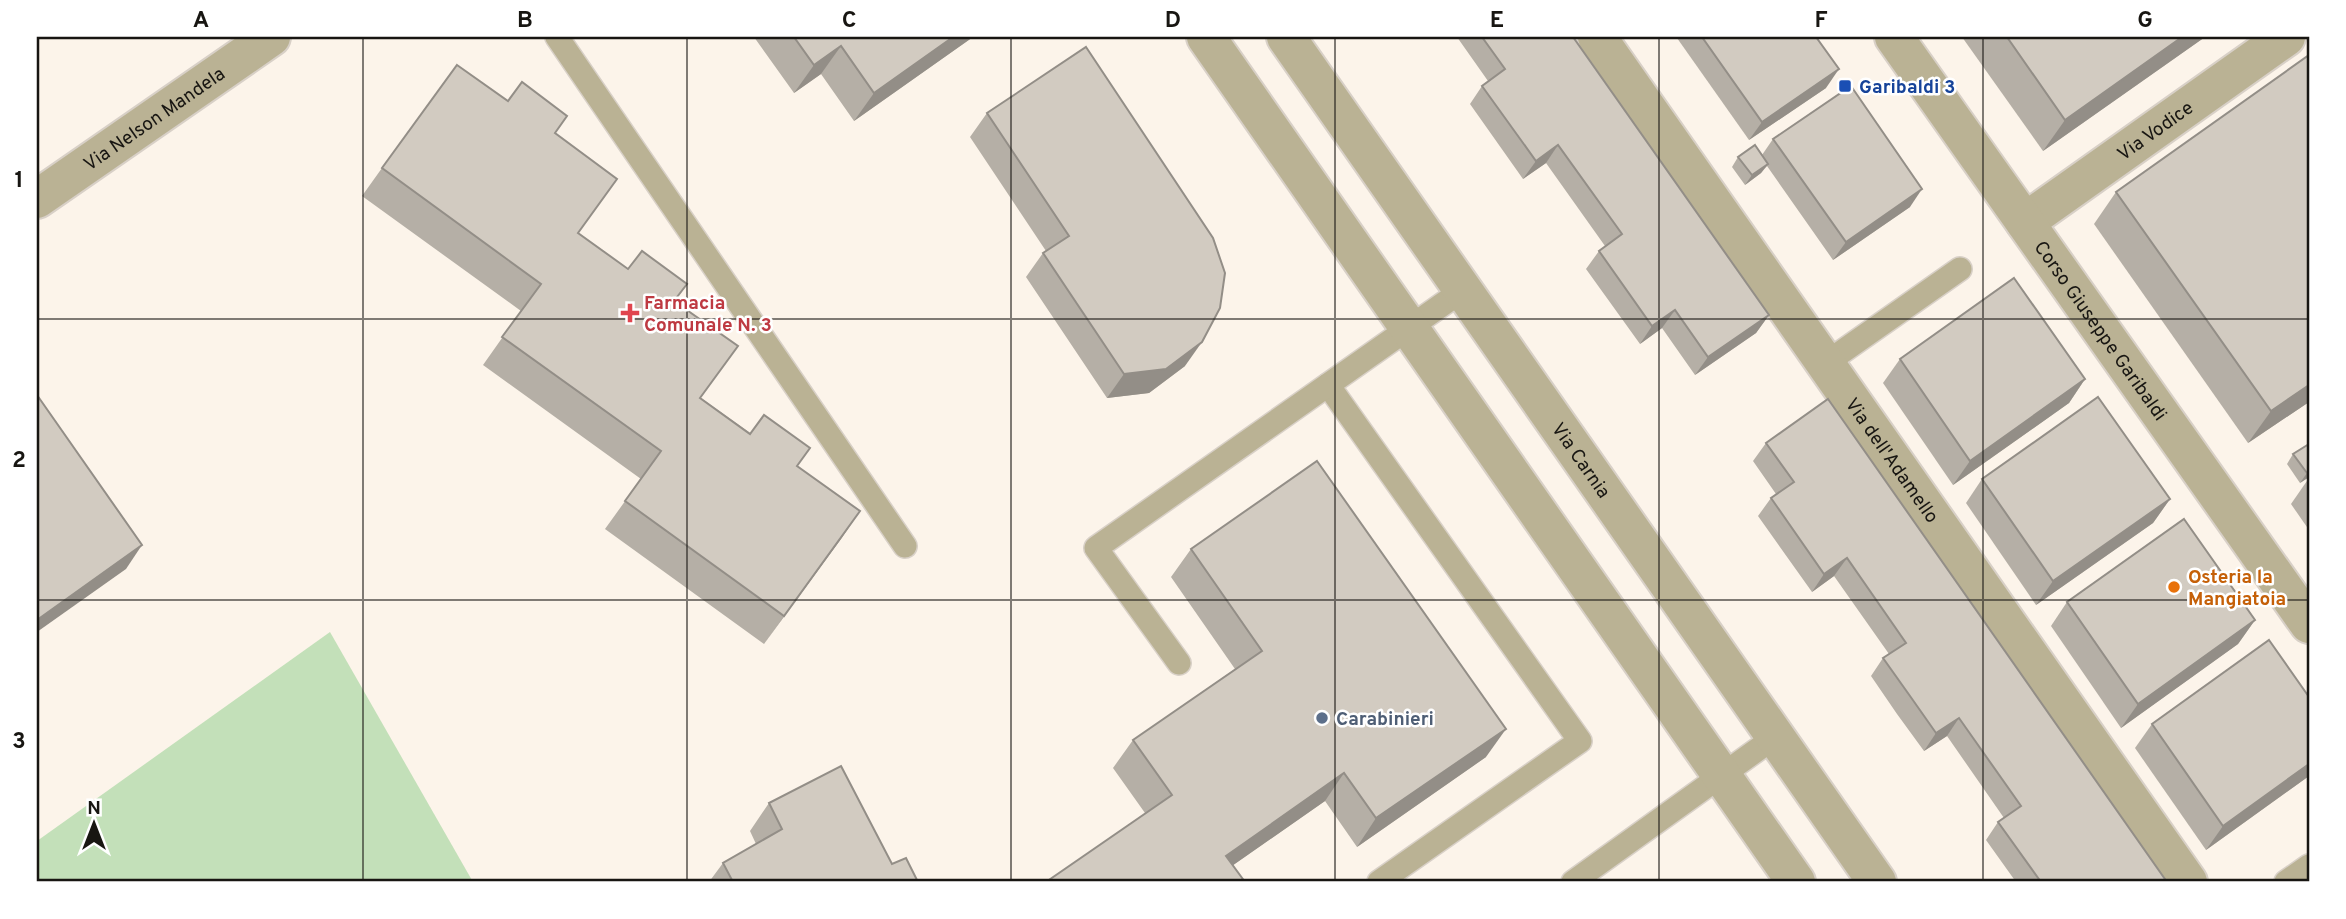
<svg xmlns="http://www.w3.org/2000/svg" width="2346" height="919" font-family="Overpass,sans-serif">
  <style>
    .green { fill: #c3e0b9 }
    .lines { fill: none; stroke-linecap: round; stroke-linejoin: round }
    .service-casing { stroke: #d8d0c7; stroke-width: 26 }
    .minor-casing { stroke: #d8d0c7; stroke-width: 42 }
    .tertiary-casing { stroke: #d8d0c7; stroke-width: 42 }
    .service { stroke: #bab294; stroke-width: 23 }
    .minor { stroke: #bab294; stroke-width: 38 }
    .tertiary { stroke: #bab294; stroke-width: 38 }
    .wall { fill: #b5afa6 }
    .shaded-wall { fill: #938e87 }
    .building { fill: #d2cbc1; stroke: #938e87; stroke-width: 2 }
    .grid { fill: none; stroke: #181612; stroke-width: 2; stroke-opacity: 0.55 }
    .transit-dot { fill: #1a4fb4; stroke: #fff; stroke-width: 2.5 }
    .health-dot { fill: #e0444e; stroke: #fff; stroke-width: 2.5 }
    .food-dot { fill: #e8710a; stroke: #fff; stroke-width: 2.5 }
    .service-dot { fill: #5c6f8a; stroke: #fff; stroke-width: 2.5 }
    .labels { text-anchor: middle; stroke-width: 5; stroke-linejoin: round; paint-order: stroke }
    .transit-label { font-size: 19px; font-weight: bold; fill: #164399; stroke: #fff; text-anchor: start }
    .street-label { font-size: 19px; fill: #181612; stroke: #fff }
    .health-label { font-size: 19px; font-weight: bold; fill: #be3a42; stroke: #fff; text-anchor: start }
    .food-label { font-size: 19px; font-weight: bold; fill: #c56008; stroke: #fff; text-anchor: start }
    .service-label { font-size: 19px; font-weight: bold; fill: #4e5e75; stroke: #fff; text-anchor: start }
    .neatline { fill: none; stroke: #181612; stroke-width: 2.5 }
    .grid-label { font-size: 23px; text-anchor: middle; font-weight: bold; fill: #181612 }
  </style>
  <rect width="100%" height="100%" fill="#fcf4ea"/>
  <!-- green -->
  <path class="green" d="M330,632L473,882H37V841Z"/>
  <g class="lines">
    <defs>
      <g id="service">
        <path d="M557,37L905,546"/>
        <path d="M1826,363L1960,269"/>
        <path d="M1328,385L1580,741L1379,882"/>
        <path d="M1179,663L1096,548L1463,290"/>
        <path d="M1573,882L1775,737"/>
        <path d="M2286,882L2309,866"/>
      </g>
      <g id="minor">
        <path d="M1206,37L1796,882"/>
        <path id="s1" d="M1286,37L1877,882"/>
        <path id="s2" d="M1597,37L2188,882"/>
        <path id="s3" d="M37,199L271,37"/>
        <path id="s4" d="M2025,222L2286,37"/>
      </g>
      <g id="tertiary">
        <path id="s5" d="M1894,37L2309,624"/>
      </g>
    </defs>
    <!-- service casing -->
    <use href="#service" class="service-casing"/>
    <!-- minor casing -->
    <use href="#minor" class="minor-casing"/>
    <!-- tertiary casing -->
    <use href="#tertiary" class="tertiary-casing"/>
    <!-- service -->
    <use href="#service" class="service"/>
    <!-- minor -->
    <use href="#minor" class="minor"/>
    <!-- tertiary -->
    <use href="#tertiary" class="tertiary"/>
  </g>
  <!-- wall -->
  <g class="wall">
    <path d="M754,37H973L854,121L821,74L794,93Z"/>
    <path d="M1457,37H1573L1769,315L1756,333L1695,375L1662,328L1640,344L1586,269L1599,251L1605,246L1546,163L1523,179L1470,104L1482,86L1488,81Z"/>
    <path d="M1678,37H1816L1826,88L1749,140L1677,38Z"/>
    <path d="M1962,37H2205L2043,151Z"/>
    <path d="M508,101L555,133L578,233L628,269L675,301L701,398L860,511L764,644L605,529L641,479L483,365L521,311L362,196L382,168Z"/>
    <path d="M987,113L1185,366L1149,393L1107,398L1026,277L1043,253L1046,251L970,137Z"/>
    <path d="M1773,139L1910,207L1833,260L1767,166L1761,173L1745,185L1732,167L1738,157L1762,155Z"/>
    <path d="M2116,192L2309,402L2248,443L2094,224Z"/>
    <path d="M1900,359L2085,379L2069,403L1953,485L1883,383Z"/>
    <path d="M1766,443L2167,882H2016L1986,840L1998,822L2004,818L1947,736L1924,751L1897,714L1871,676L1883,658L1889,654L1834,576L1812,592L1758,516L1771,498L1776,494L1753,461Z"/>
    <path d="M2293,454L2309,477L2300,483L2287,464Z"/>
    <path d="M2309,478V530L2291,504Z"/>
    <path d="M1982,479L2170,499L2153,523L2036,605L1966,503Z"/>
    <path d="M1191,549L1486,757L1357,847L1325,801L1233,865L1145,813L1113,768L1133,740L1235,669L1171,577Z"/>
    <path d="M2067,602L2255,620L2238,644L2121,728L2051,626Z"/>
    <path d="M2152,724L2309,776L2206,850L2135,748Z"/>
    <path d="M769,803L892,864L918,882H709L723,863L756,844L750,831Z"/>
  </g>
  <!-- shaded-wall -->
  <g class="shaded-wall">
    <path d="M953,37H973L854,121L874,93Z"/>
    <path d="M2182,37H2205L2043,151L2065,120Z"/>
    <path d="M841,46L821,74L794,93L814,65Z"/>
    <path d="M1839,69L1826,88L1749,140L1762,122Z"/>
    <path d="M1558,145L1546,163L1523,179L1536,161Z"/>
    <path d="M1768,164L1761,173L1745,185L1752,175Z"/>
    <path d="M1922,189L1910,207L1833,260L1846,242Z"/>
    <path d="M1675,310L1662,328L1640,344L1652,326Z"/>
    <path d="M1769,315L1756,333L1695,375L1708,357Z"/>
    <path d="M1202,342L1185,366L1149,393L1107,398L1124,374Z"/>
    <path d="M2085,379L2069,403L1953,485L1970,461Z"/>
    <path d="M2309,385V402L2248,443L2271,411Z"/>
    <path d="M2309,472V477L2300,483L2307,473Z"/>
    <path d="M2170,499L2153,523L2036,605L2053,581Z"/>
    <path d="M860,511L841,539L764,644L784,616Z"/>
    <path d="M142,545L126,569L37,632V620Z"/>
    <path d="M1847,558L1834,576L1812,592L1824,574Z"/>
    <path d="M2255,620L2238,644L2121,728L2138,704Z"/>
    <path d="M1959,718L1947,736L1924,751L1936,733Z"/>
    <path d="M1506,729L1486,757L1357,847L1376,818Z"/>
    <path d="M2309,764V776L2206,850L2223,826Z"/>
    <path d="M1344,773L1325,801L1209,882L1226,856Z"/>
  </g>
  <!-- building -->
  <g class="building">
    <path d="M794,37H953L874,93L841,46L814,65Z"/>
    <path d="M1482,37H1573L1769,315L1708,357L1675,310L1652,326L1599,251L1622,234L1558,145L1536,161L1482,86L1505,69Z"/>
    <path d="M1702,37H1816L1839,69L1762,122Z"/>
    <path d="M2007,37H2182L2065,120Z"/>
    <path d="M1086,47L1213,238L1225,273L1220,308L1202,342L1166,369L1124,374L1043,253L1069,236L987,113Z"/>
    <path d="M2309,55V385L2271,411L2116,192Z"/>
    <path d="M457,65L508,101L522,82L567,116L555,133L617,179L578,233L628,269L642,251L687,284L674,301L738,346L700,398L750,434L764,415L810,448L797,466L860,511L784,616L625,501L661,451L502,337L541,284L382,168Z"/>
    <path d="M1851,86L1922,189L1846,242L1773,139Z"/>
    <path d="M1755,145L1768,164L1752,175L1738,157Z"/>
    <path d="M2014,278L2085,379L1970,461L1900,359Z"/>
    <path d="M37,395L142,545L37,620Z"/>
    <path d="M2098,397L2170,499L2053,581L1982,479Z"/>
    <path d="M1828,399L2167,882H2075L2074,881L2072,882H2041L1998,822L2021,806L1959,718L1936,733L1910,696L1883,658L1906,643L1847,558L1824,574L1771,498L1794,482L1766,443Z"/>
    <path d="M2309,444V472L2307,473L2293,454Z"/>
    <path d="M1317,461L1506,729L1376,818L1344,773L1226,856L1245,882H1046L1172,795L1133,740L1262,651L1191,549Z"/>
    <path d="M2184,519L2255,620L2138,704L2067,602Z"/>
    <path d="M2269,640L2309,697V764L2223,826L2152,724Z"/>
    <path d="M841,766L892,864L906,858L918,882H733L723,863L782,829L769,803Z"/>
  </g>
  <!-- grid -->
  <path class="grid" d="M363,37V882M687,37V882M1011,37V882M1335,37V882M1659,37V882M1983,37V882M37,319H2309M37,600H2309"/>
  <!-- markers -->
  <rect class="transit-dot" x="1838" y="79" width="14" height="14" rx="3.5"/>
  <path class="health-dot" d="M626.5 302.5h7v7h7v7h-7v7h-7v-7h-7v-7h7z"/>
  <circle class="food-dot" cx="2174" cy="587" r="7"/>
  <circle class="service-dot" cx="1322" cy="718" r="7"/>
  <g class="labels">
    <!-- transit labels -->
    <g class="transit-label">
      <text x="1859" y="93">Garibaldi 3</text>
    </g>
    <!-- street labels -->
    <g class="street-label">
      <text dy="7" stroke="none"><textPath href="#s3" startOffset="142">Via Nelson Mandela</textPath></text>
      <text dy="7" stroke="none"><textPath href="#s4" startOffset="159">Via Vodice</textPath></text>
      <text dy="7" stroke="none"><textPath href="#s5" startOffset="359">Corso Giuseppe Garibaldi</textPath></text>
      <text dy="7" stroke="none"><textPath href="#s2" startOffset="516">Via dell'Adamello</textPath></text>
      <text dy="7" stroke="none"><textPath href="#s1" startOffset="516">Via Carnia</textPath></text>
    </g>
    <!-- health labels -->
    <g class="health-label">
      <text x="644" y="309">Farmacia<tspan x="644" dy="22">Comunale N. 3</tspan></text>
    </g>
    <!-- food labels -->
    <g class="food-label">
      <text x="2188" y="583">Osteria la<tspan x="2188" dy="22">Mangiatoia</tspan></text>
    </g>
    <!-- service labels -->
    <g class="service-label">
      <text x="1336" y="725">Carabinieri</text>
    </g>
  </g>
  <!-- border -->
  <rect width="2346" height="919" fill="none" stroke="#ffffff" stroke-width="77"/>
  <!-- north arrow -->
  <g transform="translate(94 824)" stroke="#ffffff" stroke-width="5" paint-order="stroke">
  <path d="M0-5L12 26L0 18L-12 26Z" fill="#181612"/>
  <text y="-10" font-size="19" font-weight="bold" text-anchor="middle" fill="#181612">N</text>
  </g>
  <rect x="38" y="38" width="2270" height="842" class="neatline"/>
  <g class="grid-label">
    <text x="201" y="27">A</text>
    <text x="525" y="27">B</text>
    <text x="849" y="27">C</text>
    <text x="1173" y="27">D</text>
    <text x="1497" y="27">E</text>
    <text x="1821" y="27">F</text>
    <text x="2145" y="27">G</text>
    <text x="19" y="187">1</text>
    <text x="19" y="467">2</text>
    <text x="19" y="748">3</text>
  </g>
</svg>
